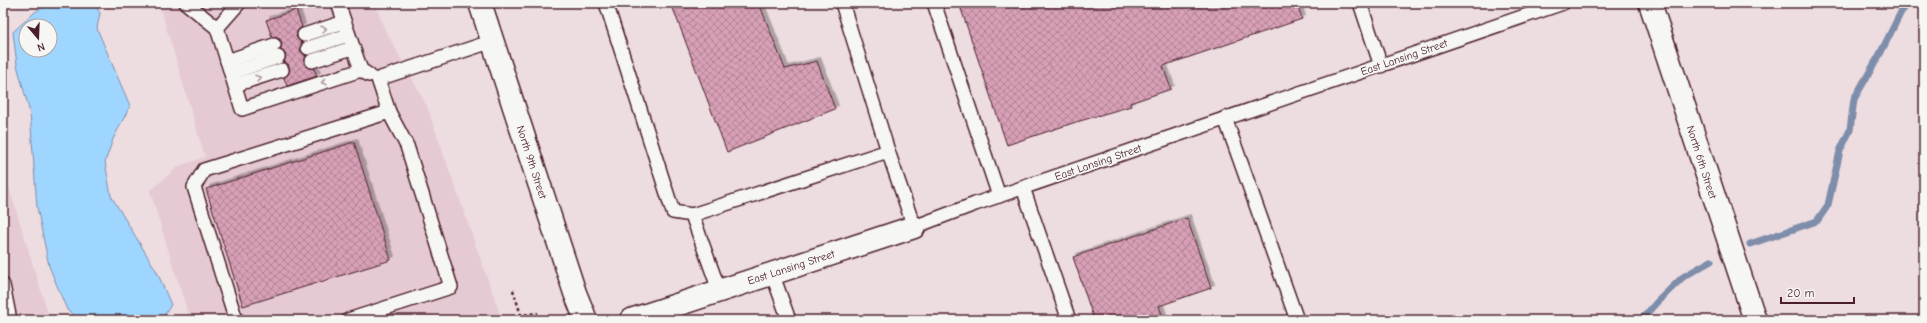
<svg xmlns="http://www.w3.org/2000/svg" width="1927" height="323" font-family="'Comic Neue',sans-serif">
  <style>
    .built { fill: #e6cad3 }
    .water { fill: #9fd6ff; stroke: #7d8daa; fill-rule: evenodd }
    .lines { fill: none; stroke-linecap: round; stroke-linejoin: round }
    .stream { stroke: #7d8daa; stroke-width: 7 }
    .building { fill: url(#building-cross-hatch); stroke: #4a1f2b; filter: url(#shadow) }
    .service-casing { stroke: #4a1f2b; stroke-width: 16 }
    .minor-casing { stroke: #4a1f2b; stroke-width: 25 }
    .secondary-casing { stroke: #4a1f2b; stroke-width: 25 }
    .path { stroke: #4a1f2b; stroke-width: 2.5; stroke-dasharray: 3 3; stroke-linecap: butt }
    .service { stroke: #f6f6f2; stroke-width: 13 }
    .minor { stroke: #f6f6f2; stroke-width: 22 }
    .secondary { stroke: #f6f6f2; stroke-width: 22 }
    .oneway { stroke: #a99598 }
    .labels { text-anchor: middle; stroke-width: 3.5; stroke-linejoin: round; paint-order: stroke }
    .street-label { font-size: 11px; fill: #4a1f2b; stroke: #f6f6f2 }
  </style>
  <defs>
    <pattern id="building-cross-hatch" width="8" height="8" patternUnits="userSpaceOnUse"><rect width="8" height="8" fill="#d7a0b6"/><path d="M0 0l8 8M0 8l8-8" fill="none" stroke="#b08294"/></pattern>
    <filter id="shadow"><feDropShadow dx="3.5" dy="-3.5" stdDeviation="0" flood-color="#0004"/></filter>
  </defs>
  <rect width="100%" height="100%" fill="#eddce0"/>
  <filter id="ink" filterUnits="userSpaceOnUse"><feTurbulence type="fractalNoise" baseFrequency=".025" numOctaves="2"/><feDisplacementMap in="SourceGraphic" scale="8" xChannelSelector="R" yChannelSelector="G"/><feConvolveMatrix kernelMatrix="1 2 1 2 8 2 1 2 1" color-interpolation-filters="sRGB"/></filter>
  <g filter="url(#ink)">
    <!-- built -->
    <g class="built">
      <path d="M159,3H375L384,28L426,104L502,320H190L150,191L179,166L205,157Z"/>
      <path d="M3,168L50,320H3Z"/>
    </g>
    <!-- water -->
    <path class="water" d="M50,3H94L100,13L97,28L98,31L130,106L113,139L105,162L111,196L157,272L171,305L161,320H81L67,310L49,266L37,207L30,113L17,65L13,32L35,12ZM26,26H50V50H26Z"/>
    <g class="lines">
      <!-- stream -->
      <g class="stream">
        <path d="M1750,244L1817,221L1828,205L1840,151L1850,130L1854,99L1880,54L1901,12L1909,3"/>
        <path d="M1641,320L1657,302L1683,277L1711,261"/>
      </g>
    </g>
    <!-- building -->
    <g class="building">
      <path d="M671,3H759L785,69L817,61L835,109L727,152Z"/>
      <path d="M959,3H1297L1302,19L1163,66L1171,89L1130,103L1131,106L1073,123L1007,145Z"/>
      <path d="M296,10L302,27L298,30L296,37L302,43L300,50L306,56L304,63L307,67L314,69L317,76L287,86L284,78L290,71L288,64L284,62L286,55L280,50L282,43L280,39L272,37L266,20Z"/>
      <path d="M354,142L391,260L243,306L206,189Z"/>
      <path d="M1187,218L1211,288L1159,306L1164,320H1094L1073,257Z"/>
    </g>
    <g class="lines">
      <defs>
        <g id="service">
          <path d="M186,3L217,28L242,109L361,70"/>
          <path d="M338,3L361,70L369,75"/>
          <path d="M606,3L673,212L692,215L888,151L842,3"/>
          <path d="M934,3L999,196"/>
          <path d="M1360,3L1381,66"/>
          <path d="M217,28L239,3"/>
          <path d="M304,35L344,22"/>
          <path d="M308,48L348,35"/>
          <path d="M227,61L274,45"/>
          <path d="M312,61L352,48"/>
          <path d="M231,73L278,57"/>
          <path d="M235,85L282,70"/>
          <path d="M389,112L378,79L493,41"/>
          <path d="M1225,118L1297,320"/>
          <path d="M888,151L914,227L975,204L1563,3"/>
          <path d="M1023,188L1069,320"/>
          <path d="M692,215L719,290"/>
          <path d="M772,273L789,320"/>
          <path d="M3,285L10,320"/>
          <path d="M236,320L194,187L204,170L389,112L407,146L451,287L348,320"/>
        </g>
        <g id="minor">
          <path d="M1650,3L1755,320"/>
          <path d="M631,320L914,227"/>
        </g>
        <path id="secondary" d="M480,3L575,293L586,320"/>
      </defs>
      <!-- service casing -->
      <use href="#service" class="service-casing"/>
      <!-- minor casing -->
      <use href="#minor" class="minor-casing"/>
      <!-- secondary casing -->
      <use href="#secondary" class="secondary-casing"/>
      <!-- path -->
      <path class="path" d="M513,290L521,315L538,313"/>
      <!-- service -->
      <use href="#service" class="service"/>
      <!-- minor -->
      <use href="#minor" class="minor"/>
      <!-- secondary -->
      <use href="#secondary" class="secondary"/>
    </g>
    <!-- one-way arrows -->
    <defs><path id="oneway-chevron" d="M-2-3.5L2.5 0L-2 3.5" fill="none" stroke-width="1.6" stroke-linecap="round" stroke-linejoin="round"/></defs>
    <g class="oneway">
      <use href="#oneway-chevron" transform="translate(324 29) rotate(-18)"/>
      <use href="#oneway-chevron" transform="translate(258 78) rotate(-18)"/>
      <use href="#oneway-chevron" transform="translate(324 82) rotate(162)"/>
    </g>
  </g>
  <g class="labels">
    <!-- street labels -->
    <g class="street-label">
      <text transform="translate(1404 57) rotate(-19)" y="4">East Lansing Street</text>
      <text transform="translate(532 162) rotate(72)" y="4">North 9th Street</text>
      <text transform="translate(1098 162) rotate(-19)" y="4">East Lansing Street</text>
      <text transform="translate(1702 162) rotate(72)" y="4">North 6th Street</text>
      <text transform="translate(791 267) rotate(-18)" y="4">East Lansing Street</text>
    </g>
  </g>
  <!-- margin -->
  <rect width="1927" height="323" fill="none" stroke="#f6f6f2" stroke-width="16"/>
  <rect x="8" y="8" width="1911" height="307" fill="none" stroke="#4a1f2b" stroke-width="1.5" filter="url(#ink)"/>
  <!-- north arrow -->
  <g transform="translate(38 38) rotate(161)"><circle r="19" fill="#f6f6f2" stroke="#b1a0a2"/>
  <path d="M0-3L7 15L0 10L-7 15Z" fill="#4a1f2b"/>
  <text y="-6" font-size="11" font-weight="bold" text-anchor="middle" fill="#4a1f2b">N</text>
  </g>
  <!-- scale -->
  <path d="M1781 297v6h73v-6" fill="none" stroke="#4a1f2b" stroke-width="2"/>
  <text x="1787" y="297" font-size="12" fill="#4a1f2b" stroke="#f6f6f2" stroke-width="3" paint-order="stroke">20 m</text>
</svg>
